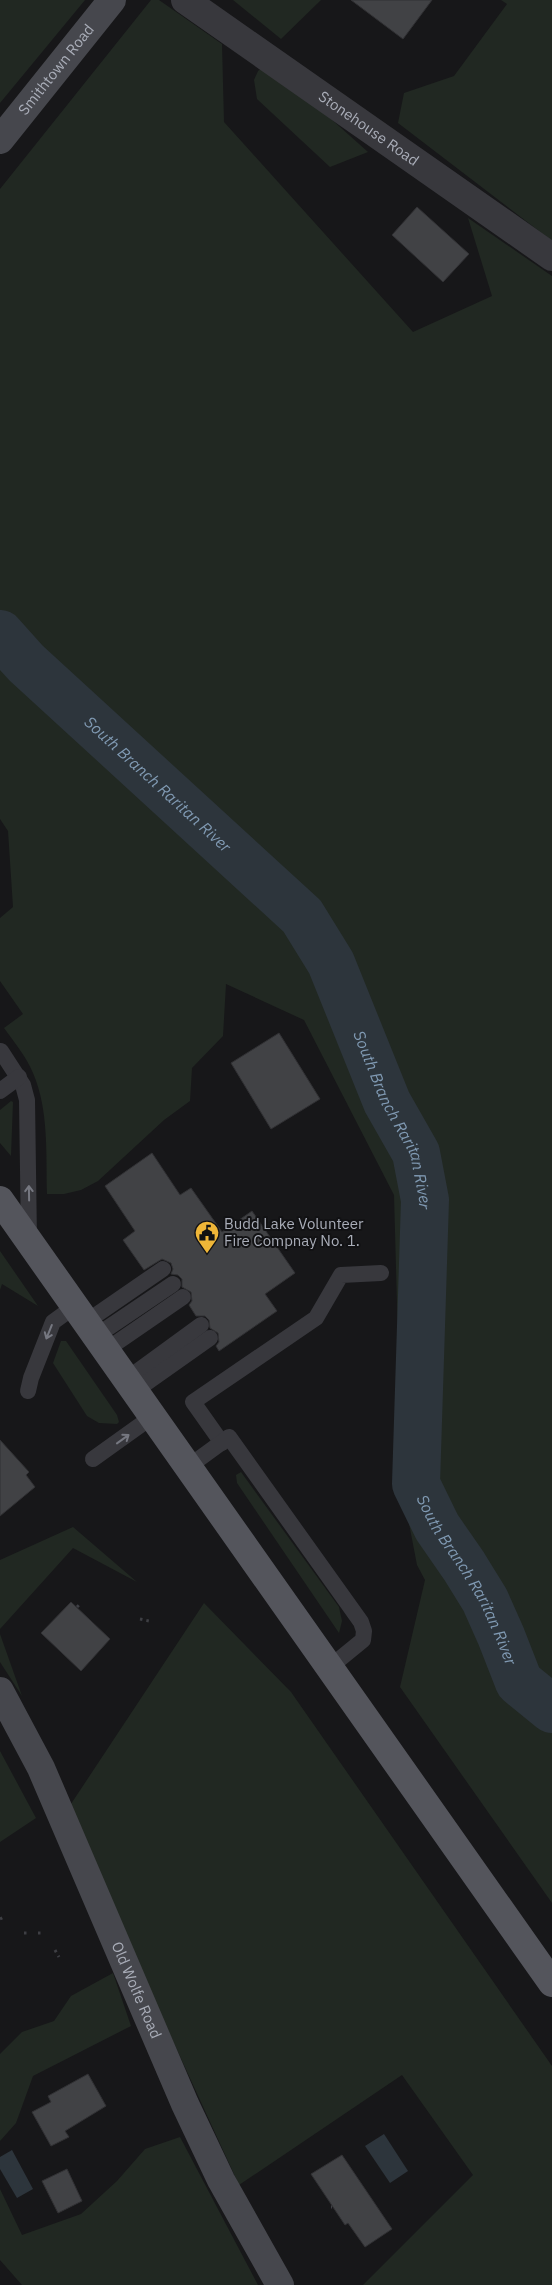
<svg xmlns="http://www.w3.org/2000/svg" width="552" height="2285" font-family="'IBM Plex Sans',sans-serif">
  <style>
    .green { fill: #212822 }
    .water { fill: #2d353c }
    .lines { fill: none; stroke-linecap: round; stroke-linejoin: round }
    .river { stroke: #2d353c; stroke-width: 48 }
    .building { fill: #414245; stroke: #313134 }
    .path { stroke: #3e3f44; stroke-width: 3; stroke-dasharray: 2.5 4; stroke-linecap: butt }
    .lane { stroke: #38383d; stroke-width: 16 }
    .street { stroke: #38383d; stroke-width: 28 }
    .secondary { stroke: #46474d; stroke-width: 28 }
    .primary { stroke: #54555c; stroke-width: 28 }
    .oneway { stroke: #767881 }
    .labels { text-anchor: middle; stroke-width: 4; stroke-linejoin: round; paint-order: stroke }
    .street-label { font-size: 15px; fill: #a9adb8; stroke: #121214 }
    .poi-label { font-size: 15px; fill: #a9adb8; stroke: #121214; text-anchor: start }
    .water-label { font-size: 16px; font-style: italic; fill: #809ab3; stroke: #121214 }
  </style>
  <rect width="100%" height="100%" fill="#171719"/>
  <!-- green -->
  <g class="green">
    <path d="M0,0H85L0,103Z"/>
    <path d="M151,0H159L222,44L224,122L413,332L492,296L468,218L552,276V1903L400,1687L425,1580L417,1565L402,1487L394,1195L304,1020L226,984L223,1036L192,1068L190,1101L164,1120L98,1181L81,1190L64,1194H47C46,1155 49,1110 33,1073C26,1056 14,1042 4,1028L23,1014L0,981V918L13,907L8,831L0,819V189Z"/>
    <path d="M233,0H321L281,39Z"/>
    <path d="M501,0H552V241L398,123L404,93L454,76L507,4Z"/>
    <path d="M263,67L303,94L368,152L330,167L257,99L254,80L258,71Z"/>
    <path d="M11,1101L13,1102L11,1156L0,1143V1110Z"/>
    <path d="M0,1251L38,1306L2,1284L0,1290Z"/>
    <path d="M61,1341H66L117,1415L119,1422L117,1424L99,1423L87,1416L53,1363Z"/>
    <path d="M241,1472L339,1607L342,1621L339,1633L237,1483L236,1475Z"/>
    <path d="M73,1527L137,1582L73,1548L0,1629V1560Z"/>
    <path d="M204,1603L291,1692L552,2066V2285H363L473,2175L402,2075L239,2185L67,1810Z"/>
    <path d="M0,1634L22,1696L0,1662Z"/>
    <path d="M0,1751L36,1818L0,1842Z"/>
    <path d="M113,1973L131,2026L33,2076L16,2123L0,2141V2054L22,2032L54,2021L71,1996Z"/>
    <path d="M180,2137L258,2285H22L0,2260V2189L22,2235L81,2214L117,2181L145,2149Z"/>
  </g>
  <!-- water -->
  <g class="water">
    <path d="M384,2134L408,2171L390,2183L365,2146Z"/>
    <path d="M12,2150L33,2189L17,2198L0,2169V2157Z"/>
  </g>
  <g class="lines">
    <!-- river -->
    <path class="river" id="s1" d="M0,634L26,663L302,916L331,963L387,1102L416,1153L425,1200L416,1484L437,1527L464,1566L485,1600L501,1636L519,1682L552,1709"/>
  </g>
  <!-- building -->
  <g class="building">
    <path d="M351,0H432L403,39Z"/>
    <path d="M417,207L469,254L443,282L392,235Z"/>
    <path d="M279,1033L320,1099L271,1129L231,1063Z"/>
    <path d="M152,1153L180,1195L191,1188L222,1232L252,1211L295,1273L265,1294L277,1311L219,1351L216,1346L219,1342L218,1333L210,1328L209,1320L205,1316H196L189,1305L192,1301L191,1292L182,1287V1279L178,1275L171,1274L173,1269L171,1263L162,1259L144,1270L123,1240L135,1231L105,1186Z"/>
    <path d="M0,1440L29,1472L26,1475L35,1487L0,1516Z"/>
    <path d="M71,1602L110,1639L81,1671L41,1633Z"/>
    <path d="M88,2074L106,2106L65,2131L69,2137L51,2146L32,2112L51,2102L48,2096Z"/>
    <path d="M342,2155L392,2229L365,2247L348,2223L345,2225L311,2174Z"/>
    <path d="M67,2169L82,2201L58,2213L42,2181Z"/>
  </g>
  <g class="lines">
    <!-- path -->
    <g class="path">
      <path d="M77,1607L80,1604"/>
      <path d="M140,1619L149,1621"/>
      <path d="M0,1919L4,1917"/>
      <path d="M24,1933H27"/>
      <path d="M38,1933H42"/>
      <path d="M55,1950L59,1957"/>
      <path d="M331,2207H332"/>
    </g>
    <!-- lane -->
    <g class="lane">
      <path d="M1,1051L23,1085L27,1100L29,1240"/>
      <path d="M0,1091L19,1077"/>
      <path d="M86,1322L163,1269"/>
      <path d="M96,1336L173,1284"/>
      <path d="M106,1350L183,1297"/>
      <path d="M127,1379L201,1325"/>
      <path d="M28,1391L31,1378L53,1322L75,1306"/>
      <path d="M135,1391L210,1338"/>
      <path d="M222,1443L193,1402L316,1318L341,1275L381,1273"/>
      <path d="M93,1459L153,1416"/>
      <path d="M188,1467L229,1437L361,1622L364,1631L363,1640L330,1667"/>
    </g>
    <!-- street -->
    <path class="street" id="s2" d="M185,0L552,257"/>
    <!-- secondary -->
    <g class="secondary">
      <path id="s3" d="M0,140L112,0"/>
      <path id="s4" d="M0,1691L41,1768L185,2104L221,2180L280,2285"/>
    </g>
    <!-- primary -->
    <path class="primary" d="M0,1200L552,1983"/>
  </g>
  <!-- one-way arrows -->
  <defs><path id="oneway-shaft" d="M-6 0H5M1.5-3L5.5 0L1.5 3" fill="none" stroke-width="1.6" stroke-linecap="round" stroke-linejoin="round" transform="scale(1.25)"/></defs>
  <g class="oneway">
    <use href="#oneway-shaft" transform="translate(29 1193) rotate(-91)"/>
    <use href="#oneway-shaft" transform="translate(49 1332) rotate(112)"/>
    <use href="#oneway-shaft" transform="translate(123 1439) rotate(-36)"/>
  </g>
  <!-- icons -->
  <defs>
    <symbol id="civic-pin" viewBox="-11 -11 22 30"><path d="M0 17L-7.5 6A9.5 9.5 0 1 1 7.5 6Z" fill="#efb638" stroke="#121214"/><path d="M-.6-6.5H3V-4.5H.6V-3L4-1V1h2V6H-6V1h2V-1L-.6-3ZM-1.2 2.5V6h2.4V2.5Z" fill="#111"/></symbol>
  </defs>
  <g fill-rule="evenodd">
    <use href="#civic-pin" x="193" y="1219" width="28" height="38"/>
  </g>
  <g class="labels">
    <!-- street labels -->
    <g class="street-label">
      <text dy="5" stroke="none"><textPath href="#s3" startOffset="90">Smithtown Road</textPath></text>
      <text dy="5" stroke="none"><textPath href="#s2" startOffset="224">Stonehouse Road</textPath></text>
      <text dy="5" stroke="none"><textPath href="#s4" startOffset="329">Old Wolfe Road</textPath></text>
    </g>
    <!-- poi labels -->
    <g class="poi-label">
      <text x="224" y="1229">Budd Lake Volunteer<tspan x="224" dy="17">Fire Compnay No. 1.</tspan></text>
    </g>
    <!-- water labels -->
    <g class="water-label">
      <text dy="6" stroke="none"><textPath href="#s1" startOffset="218">South Branch Raritan River</textPath></text>
      <text dy="6" stroke="none"><textPath href="#s1" startOffset="638">South Branch Raritan River</textPath></text>
      <text dy="6" stroke="none"><textPath href="#s1" startOffset="1118">South Branch Raritan River</textPath></text>
    </g>
  </g>
</svg>
